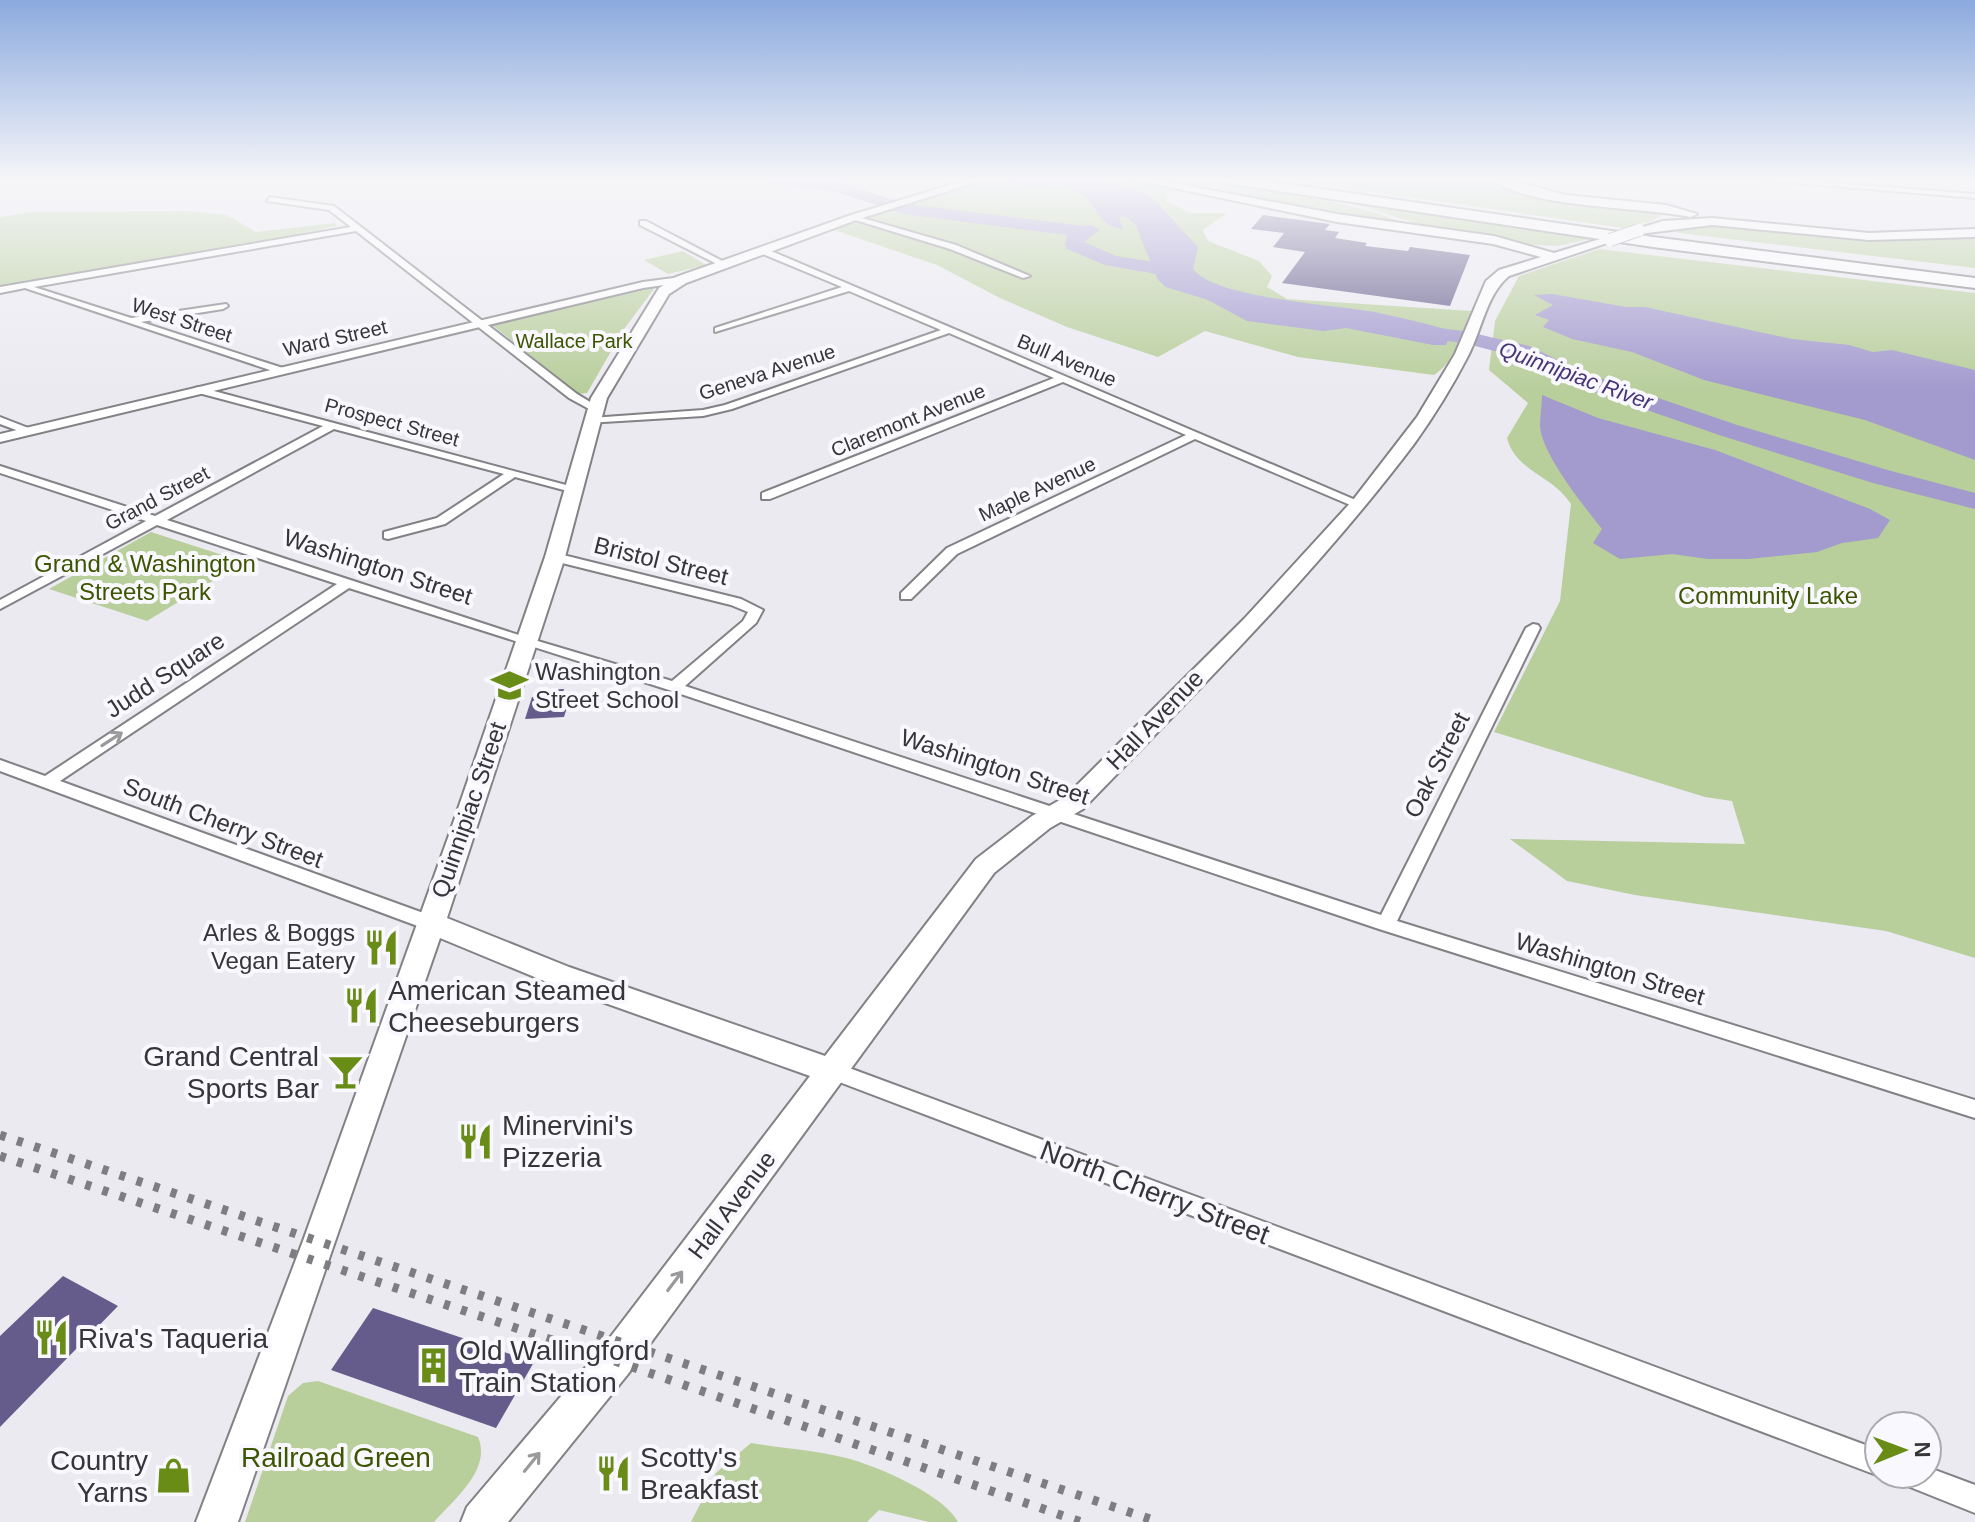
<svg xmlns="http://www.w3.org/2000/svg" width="1975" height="1522" font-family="Arial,sans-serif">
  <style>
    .green { fill: #b8ce9b }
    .water { fill: #a39ace }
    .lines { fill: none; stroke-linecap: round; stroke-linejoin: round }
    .river { fill: #a39ace; fill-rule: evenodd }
    .building { fill: #655c8c }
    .minor-casing { stroke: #818186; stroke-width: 4 }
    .tertiary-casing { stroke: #818186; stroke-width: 4 }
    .secondary-casing { stroke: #818186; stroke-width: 4 }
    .motorway-casing { stroke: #818186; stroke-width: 4 }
    .minor { fill: #fff; fill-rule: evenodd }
    .tertiary { fill: #fff; fill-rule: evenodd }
    .secondary { fill: #fff; fill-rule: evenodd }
    .motorway { fill: #fff; fill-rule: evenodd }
    .rail { stroke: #7e7d81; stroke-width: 9; stroke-dasharray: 6 12; stroke-linecap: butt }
    .secondary-bridge-casing { stroke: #818186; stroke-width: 14; stroke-linecap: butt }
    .secondary-bridge { stroke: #fff; stroke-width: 12 }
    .oneway { stroke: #9a9a9c }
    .labels { text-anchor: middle; stroke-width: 8; stroke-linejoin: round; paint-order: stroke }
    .far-street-label { font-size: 20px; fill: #363638; stroke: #f8f8fe }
    .far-park-label { font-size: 20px; fill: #3d5501; stroke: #f8f8fe }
    .far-water-label { font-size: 22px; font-style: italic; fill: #473677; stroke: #f8f8fe }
    .street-label { font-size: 24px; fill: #363638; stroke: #f8f8fe }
    .park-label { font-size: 24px; fill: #3d5501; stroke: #f8f8fe }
    .poi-label { font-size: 24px; fill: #363638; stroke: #f8f8fe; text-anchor: start }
    .near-poi-label { font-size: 28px; fill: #363638; stroke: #f8f8fe; text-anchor: start }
    .near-street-label { font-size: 28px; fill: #363638; stroke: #f8f8fe }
    .near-park-label { font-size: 28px; fill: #3d5501; stroke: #f8f8fe }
  </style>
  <rect width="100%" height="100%" fill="#ebeaf1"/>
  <!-- green -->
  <g class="green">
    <path d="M1000,178L1028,187L1107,183L1082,178C1114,178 1142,183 1174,189L1167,192L1166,201L1191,213H1227L1203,230L1208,241L1259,261L1272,276L1267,287L1287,299L1471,311C1465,332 1453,363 1434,375L1298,357L1205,331L1158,357L1067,327L1000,298L937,265L834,230L903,206Z"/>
    <path d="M1143,178C1210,178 1276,187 1341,204C1361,209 1383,213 1400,223L1242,196L1218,187L1184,186Z"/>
    <path d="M1309,178H1481L1545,199L1658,212L1662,215L1652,221L1623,228L1304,182Z"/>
    <path d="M1349,202H1353L1600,237L1558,246L1533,245L1497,236L1431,228Z"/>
    <path d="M189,211L227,215L256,232L335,223L337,226L227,249L0,286V217L29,212Z"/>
    <path d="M1698,226L1888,241L1975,237V268L1679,233L1676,229Z"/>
    <path d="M1599,249L1975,293V958L1886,931L1635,895L1567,881L1510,839L1745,844L1732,801L1705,797L1494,732L1560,601L1571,504C1553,475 1516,472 1507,438L1528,403L1489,370L1495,321L1519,276Z"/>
    <path d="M683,251L706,265L668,274L644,260Z"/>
    <path d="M648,286L654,289L624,329L587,393L579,394L492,325Z"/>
    <path d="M151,532L244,562L147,621L49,589Z"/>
    <path d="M318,1381L478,1437C492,1470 454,1499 434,1522H245L288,1396L303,1383Z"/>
    <path d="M751,1443C781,1448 813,1450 842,1457C873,1464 944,1494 958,1522H929L879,1510L867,1522H691L716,1473Z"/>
  </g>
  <!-- water -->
  <g class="water">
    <path d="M1001,178H1082L1133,189L1147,194L1159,205L1198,247L1193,269C1216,299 1339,305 1379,313C1403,318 1428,324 1452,331L1446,345H1433L1346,328L1323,331L1247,321L1208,300L1166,287L1158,280L1135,224L1126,217H1119L1123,229C1094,225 1099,202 1076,190C1060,181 1048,187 1032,188C1022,188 1010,181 1001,178Z"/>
    <path d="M1552,294L1626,307H1645L1792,339L1849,345L1873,352L1892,350L1975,370V460L1865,420L1704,380L1632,352L1572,339L1543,327L1549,320L1535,315L1553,305L1534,295Z"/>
    <path d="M1542,395L1598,418L1715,450L1870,509L1890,520L1878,538L1842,543L1817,552L1748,559H1708L1672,554L1620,559L1593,543L1602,529C1584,506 1542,455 1540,426C1540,416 1542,405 1542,395Z"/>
  </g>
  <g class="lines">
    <!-- river -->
    <g class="river">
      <path d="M759,178L835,181L906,204L1084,226L1091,225L1100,230L1084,242L1116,256L1174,265L1184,271L1174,277L1105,265L1067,249L1065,245L1067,235L904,214L833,191L767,183Z"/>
      <path d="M1404,324L1464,331L1529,346L1585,373L1737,425L1891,471L1975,493V509L1873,483L1719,435L1569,383L1513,356L1464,343L1396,335L1393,330L1396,325Z"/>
    </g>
  </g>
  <!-- building -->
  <g class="building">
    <path d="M1263,215L1330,224L1325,230L1339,232L1335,238L1367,243L1365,246L1408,251L1410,247L1470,255L1450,306L1282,283L1305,252L1273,247L1284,233L1251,229Z"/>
    <path d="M564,689L562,696L571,695L564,717L525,719L532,697L544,696L546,690Z"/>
    <path d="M63,1276L118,1306L0,1427V1336Z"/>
    <path d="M373,1308L534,1362L496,1428L331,1370Z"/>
  </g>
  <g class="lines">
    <defs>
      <g id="minor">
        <path d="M1737,178H1770L1975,194V198Z"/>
        <path d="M270,197L334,206L577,394L600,408L591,410L569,398L356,231L34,287L131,318L226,304L228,306L223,309L141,322L286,369L287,371L282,374L25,288L0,293V287L351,227L329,210L267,201Z"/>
        <path d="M852,215L956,245L1030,276L1023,278L950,249L852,219Z"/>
        <path d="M640,221H646L728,264L721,266L640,225Z"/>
        <path d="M758,248H764L1365,504L1359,508L1355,507L1195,439L957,554L911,599H901V593L947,548L1186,435L1063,382L770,499H762V493L1054,378L949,333L732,409L703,416L587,423V419L591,418L703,410L725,405L941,330L849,291L715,332V328L842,287L758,252Z"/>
        <path d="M199,387L581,489L575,493L515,477L445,524L388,539L384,538V532L437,518L504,474L334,429L167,520L531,639L672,681L743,621L748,612L731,605L550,560V554L555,553L741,599L763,610L756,623L685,686L1381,915L1526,628L1533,624L1538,625L1540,628L1397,921L1975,1100V1118L1379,929L669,690L349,588L60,781L437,918L439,923L437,928L430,930L423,928L0,771V760L45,776L337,584L157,525L0,609V600L146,521L0,473V466L155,516L323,426L195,392V388Z"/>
        <path d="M0,417L31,429L33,431L27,434L0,424Z"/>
        <path d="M833,1062L1879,1450V1474H1885L1879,1476L826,1077L823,1071L826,1065Z"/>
        <path d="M1927,1467L1975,1485V1513L1900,1483L1896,1474H1927Z"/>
      </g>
      <path id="tertiary" d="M681,277L686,280L685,282L643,288L0,442V434L643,282Z"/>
      <g id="secondary">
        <path d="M973,178H990L859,219L686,283L669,294L607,398L565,557L447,918L569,967L825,1056L976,859L1032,816L1065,797L1244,619L1353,500L1417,417L1455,354L1486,281L1499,270L1541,257L1493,244L1337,222L1125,178H1147L1337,214L1494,236L1554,253L1610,236L1616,240L1509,276C1486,295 1482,330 1468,356C1452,387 1434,416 1414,444C1315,575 1197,691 1083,809L1050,828L994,873L628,1374L508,1522H461L467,1507L602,1348L810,1076L549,983L440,938L238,1522H196L303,1241L449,835L545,557L591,398L659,288L676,277L851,215Z"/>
        <path d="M1488,178H1503L1566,195L1666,205L1697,214L1691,217C1636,206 1531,209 1488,178Z"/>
        <path d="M1712,218L1869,233L1975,229V237L1869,240L1712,225L1639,234L1633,230L1663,221Z"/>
      </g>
      <path id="motorway" d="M1211,178H1246L1653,237L1975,278V288L1653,247L1218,182Z"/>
    </defs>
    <!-- minor casing -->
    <use href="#minor" class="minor-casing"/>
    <!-- tertiary casing -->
    <use href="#tertiary" class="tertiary-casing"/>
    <!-- secondary casing -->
    <use href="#secondary" class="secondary-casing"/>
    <!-- motorway casing -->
    <use href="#motorway" class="motorway-casing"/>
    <!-- minor -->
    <use href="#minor" class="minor"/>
    <!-- tertiary -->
    <use href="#tertiary" class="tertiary"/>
    <!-- secondary -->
    <use href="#secondary" class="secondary"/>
    <!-- motorway -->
    <use href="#motorway" class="motorway"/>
    <!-- rail -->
    <g class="rail">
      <path d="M0,1135L1159,1522"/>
      <path d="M0,1156L615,1361L1081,1522"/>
    </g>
    <defs>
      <path id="secondary-bridge" d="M1610,240L1639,230"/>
    </defs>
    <!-- secondary-bridge casing -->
    <use href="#secondary-bridge" class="secondary-bridge-casing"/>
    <!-- secondary-bridge -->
    <use href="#secondary-bridge" class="secondary-bridge"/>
  </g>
  <!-- one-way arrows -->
  <defs><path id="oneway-shaft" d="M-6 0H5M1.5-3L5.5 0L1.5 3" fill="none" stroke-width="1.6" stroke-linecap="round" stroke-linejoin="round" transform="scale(2)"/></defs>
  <g class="oneway">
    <use href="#oneway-shaft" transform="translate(112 739) rotate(-33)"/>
    <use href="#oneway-shaft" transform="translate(675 1281) rotate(-53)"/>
    <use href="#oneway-shaft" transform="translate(532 1462) rotate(-51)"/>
  </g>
  <!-- sky -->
  <linearGradient id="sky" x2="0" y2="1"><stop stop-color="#8caade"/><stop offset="0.46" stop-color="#f6f6f9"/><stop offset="1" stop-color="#f6f6f9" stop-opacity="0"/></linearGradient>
  <rect width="1975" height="391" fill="url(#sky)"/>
  <!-- icons -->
  <defs>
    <symbol id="school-bare" viewBox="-9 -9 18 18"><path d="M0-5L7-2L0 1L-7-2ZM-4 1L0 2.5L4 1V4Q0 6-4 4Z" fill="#688c15" stroke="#f8f8fe" stroke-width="2.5" paint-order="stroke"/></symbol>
    <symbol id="restaurant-bare" viewBox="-9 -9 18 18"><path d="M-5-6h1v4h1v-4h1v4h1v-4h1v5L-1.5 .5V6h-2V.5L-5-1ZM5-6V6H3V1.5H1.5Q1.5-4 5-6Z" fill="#688c15" stroke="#f8f8fe" stroke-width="2.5" paint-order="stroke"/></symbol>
    <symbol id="bar-bare" viewBox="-9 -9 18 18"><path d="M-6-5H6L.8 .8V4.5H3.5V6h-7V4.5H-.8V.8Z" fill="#688c15" stroke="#f8f8fe" stroke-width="2.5" paint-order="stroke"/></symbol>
    <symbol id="building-bare" viewBox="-9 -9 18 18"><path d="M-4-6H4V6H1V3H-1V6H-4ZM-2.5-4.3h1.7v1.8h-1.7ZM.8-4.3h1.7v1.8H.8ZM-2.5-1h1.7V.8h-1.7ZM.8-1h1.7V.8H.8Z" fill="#688c15" stroke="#f8f8fe" stroke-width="2.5" paint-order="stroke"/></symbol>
    <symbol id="shop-bare" viewBox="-9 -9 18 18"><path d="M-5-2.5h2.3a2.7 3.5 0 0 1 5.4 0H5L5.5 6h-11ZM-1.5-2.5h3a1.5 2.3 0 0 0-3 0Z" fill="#688c15" stroke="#f8f8fe" stroke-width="2.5" paint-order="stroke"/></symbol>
  </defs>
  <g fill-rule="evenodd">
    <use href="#school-bare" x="484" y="660" width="51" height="51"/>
    <use href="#restaurant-bare" x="356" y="922" width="51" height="51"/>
    <use href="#restaurant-bare" x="336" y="980" width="51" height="51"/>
    <use href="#bar-bare" x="320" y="1046" width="51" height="51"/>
    <use href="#restaurant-bare" x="450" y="1116" width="51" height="51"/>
    <use href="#restaurant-bare" x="26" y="1312" width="51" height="51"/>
    <use href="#building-bare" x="408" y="1340" width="51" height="51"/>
    <use href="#restaurant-bare" x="588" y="1448" width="51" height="51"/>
    <use href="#shop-bare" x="148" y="1450" width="51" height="51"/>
  </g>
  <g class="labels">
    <!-- far-street labels -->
    <g class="far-street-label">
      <text transform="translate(182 320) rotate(18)" y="7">West Street</text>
      <text transform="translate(335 338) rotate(-13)" y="7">Ward Street</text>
      <text transform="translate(1067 360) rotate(23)" y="7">Bull Avenue</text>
      <text transform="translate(767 372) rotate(-18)" y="7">Geneva Avenue</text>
      <text transform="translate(908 420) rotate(-22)" y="7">Claremont Avenue</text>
      <text transform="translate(392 422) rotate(15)" y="7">Prospect Street</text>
      <text transform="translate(1037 489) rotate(-25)" y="7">Maple Avenue</text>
      <text transform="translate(157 498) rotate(-28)" y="7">Grand Street</text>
    </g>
    <!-- far-park labels -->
    <g class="far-park-label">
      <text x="574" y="348">Wallace Park</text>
    </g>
    <!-- far-water labels -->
    <g class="far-water-label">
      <text transform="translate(1576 375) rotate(20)" y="8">Quinnipiac River</text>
    </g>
    <!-- street labels -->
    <g class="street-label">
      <text transform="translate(661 561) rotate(14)" y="8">Bristol Street</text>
      <text transform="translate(378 567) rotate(18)" y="8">Washington Street</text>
      <text transform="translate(165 675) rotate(-33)" y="8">Judd Square</text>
      <text transform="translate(1155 720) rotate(-46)" y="8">Hall Avenue</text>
      <text transform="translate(1437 765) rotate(-63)" y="8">Oak Street</text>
      <text transform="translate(995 767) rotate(18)" y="8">Washington Street</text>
      <text transform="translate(469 810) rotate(-71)" y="8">Quinnipiac Street</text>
      <text transform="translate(223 823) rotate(21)" y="8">South Cherry Street</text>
      <text transform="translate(1610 969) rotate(17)" y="8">Washington Street</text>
      <text transform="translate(732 1205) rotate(-53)" y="8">Hall Avenue</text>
    </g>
    <!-- park labels -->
    <g class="park-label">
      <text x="145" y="572">Grand &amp; Washington<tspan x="145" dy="28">Streets Park</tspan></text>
      <text x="1768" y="604">Community Lake</text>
    </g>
    <!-- poi labels -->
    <g class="poi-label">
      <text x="535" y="680">Washington<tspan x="535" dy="28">Street School</tspan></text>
      <text x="355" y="941" text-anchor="end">Arles &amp; Boggs<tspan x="355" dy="28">Vegan Eatery</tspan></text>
    </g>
    <!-- near-poi labels -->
    <g class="near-poi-label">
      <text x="388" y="1000">American Steamed<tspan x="388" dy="32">Cheeseburgers</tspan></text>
      <text x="319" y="1066" text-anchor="end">Grand Central<tspan x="319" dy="32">Sports Bar</tspan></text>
      <text x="502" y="1135">Minervini's<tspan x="502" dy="32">Pizzeria</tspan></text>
      <text x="78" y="1348">Riva's Taqueria</text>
      <text x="459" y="1360">Old Wallingford<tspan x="459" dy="32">Train Station</tspan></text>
      <text x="640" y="1467">Scotty's<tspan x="640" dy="32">Breakfast</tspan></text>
      <text x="148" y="1470" text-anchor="end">Country<tspan x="148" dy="32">Yarns</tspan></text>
    </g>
    <!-- near-street labels -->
    <g class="near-street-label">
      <text transform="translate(1155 1192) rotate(21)" y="10">North Cherry Street</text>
    </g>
    <!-- near-park labels -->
    <g class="near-park-label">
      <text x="336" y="1467">Railroad Green</text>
    </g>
  </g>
  <!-- north arrow -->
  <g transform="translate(1903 1450) rotate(89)"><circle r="38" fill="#f8f8fe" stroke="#aaaaaf" stroke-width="2"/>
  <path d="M0-6L14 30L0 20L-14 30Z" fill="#688c15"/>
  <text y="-12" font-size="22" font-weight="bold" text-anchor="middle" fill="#363638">N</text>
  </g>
</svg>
